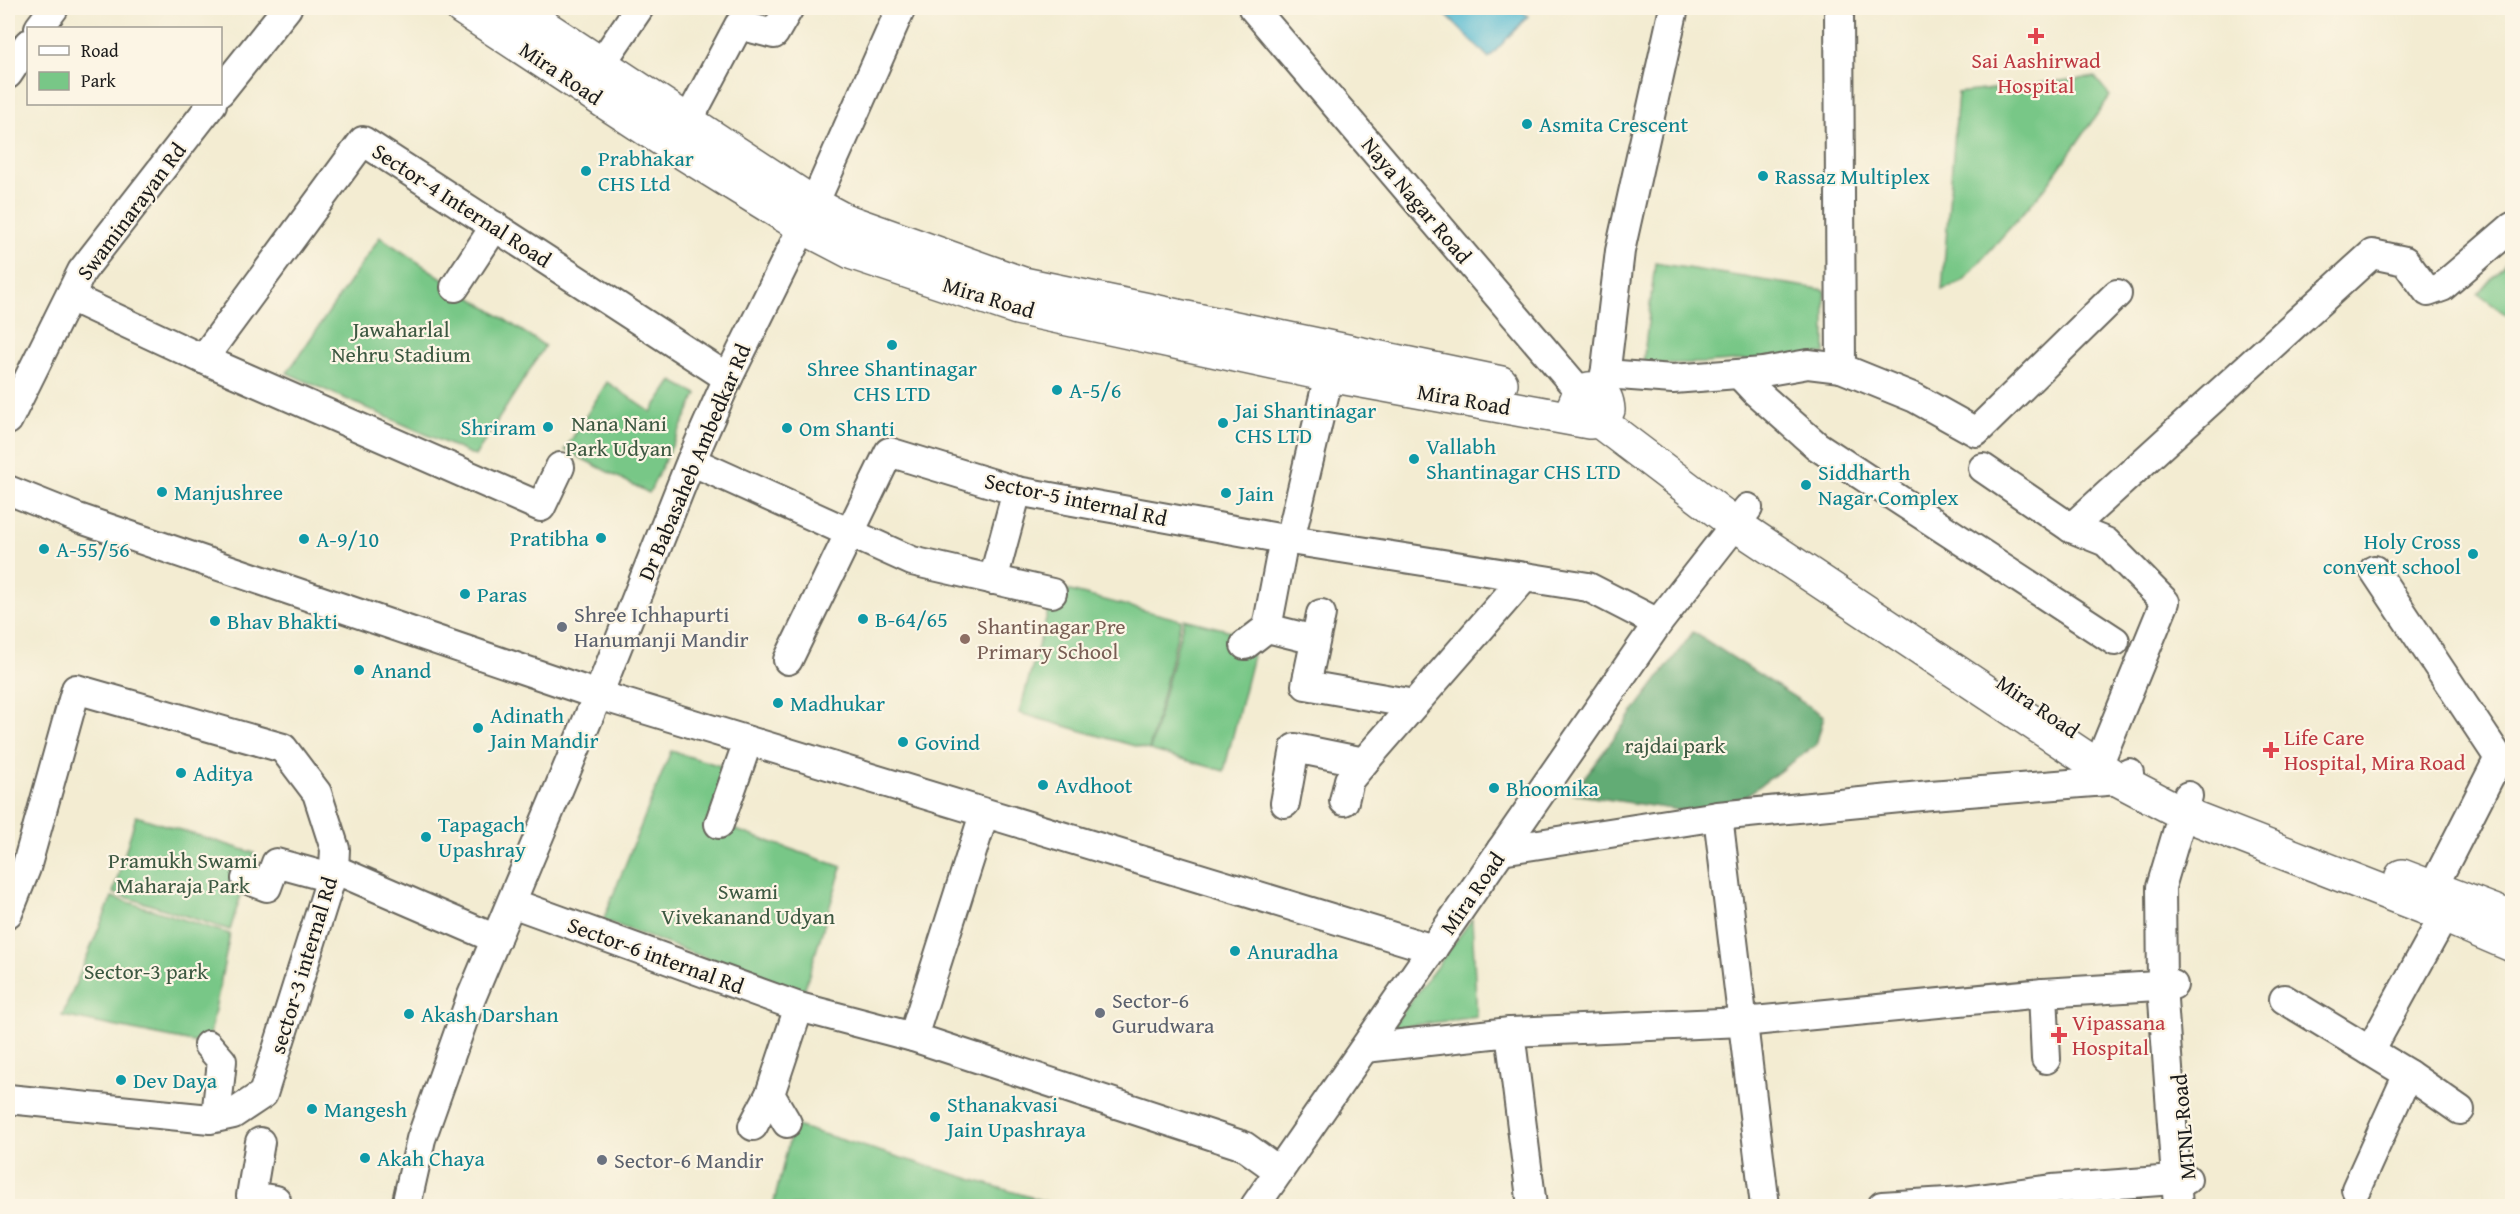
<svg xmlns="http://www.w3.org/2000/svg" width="2520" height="1214" font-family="'Gentium Book Plus',serif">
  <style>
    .green { fill: #78c787; stroke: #4a7252; stroke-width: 1.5 }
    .forest { fill: #62ac74; stroke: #3f6448; stroke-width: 1.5 }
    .water { fill: #53b9d1; stroke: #386a76; stroke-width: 1.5 }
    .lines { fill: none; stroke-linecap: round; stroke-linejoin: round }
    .minor-casing { stroke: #67655c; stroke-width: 32 }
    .major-casing { stroke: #67655c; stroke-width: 36 }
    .minor { stroke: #fff; stroke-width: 28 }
    .major { stroke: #fff; stroke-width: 33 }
    .health-dot { fill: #e0444e; stroke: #fcf5e5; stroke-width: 2 }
    .culture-dot { fill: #0f9aa8; stroke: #fcf5e5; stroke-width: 2 }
    .worship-dot { fill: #6b7280; stroke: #fcf5e5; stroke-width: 2 }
    .education-dot { fill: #8d6e63; stroke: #fcf5e5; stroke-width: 2 }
    .labels { text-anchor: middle; stroke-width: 4.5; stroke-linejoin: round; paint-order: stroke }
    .health-label { font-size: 22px; fill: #be3a42; stroke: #fcf5e5; text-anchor: start }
    .street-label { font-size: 22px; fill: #1c1c1c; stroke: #fcf5e5 }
    .culture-label { font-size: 22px; fill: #0d838f; stroke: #fcf5e5; text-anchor: start }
    .park-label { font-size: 22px; fill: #3c5841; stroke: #fcf5e5 }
    .worship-label { font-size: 22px; fill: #5b616d; stroke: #fcf5e5; text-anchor: start }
    .education-label { font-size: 22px; fill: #785e54; stroke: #fcf5e5; text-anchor: start }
  </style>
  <rect width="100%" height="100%" fill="#fcf5e5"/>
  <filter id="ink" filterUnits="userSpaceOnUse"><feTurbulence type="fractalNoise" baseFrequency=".0167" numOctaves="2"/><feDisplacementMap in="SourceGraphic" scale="12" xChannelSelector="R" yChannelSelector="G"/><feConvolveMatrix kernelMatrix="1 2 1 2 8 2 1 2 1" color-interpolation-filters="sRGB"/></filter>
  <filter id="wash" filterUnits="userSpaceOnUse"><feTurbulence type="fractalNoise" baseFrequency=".008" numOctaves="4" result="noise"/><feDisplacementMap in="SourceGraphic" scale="24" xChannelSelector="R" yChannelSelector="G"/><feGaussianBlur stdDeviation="1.35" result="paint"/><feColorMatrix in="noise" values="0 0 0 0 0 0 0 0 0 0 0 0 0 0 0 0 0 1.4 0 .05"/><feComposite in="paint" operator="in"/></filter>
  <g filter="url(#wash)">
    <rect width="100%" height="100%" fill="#f3ecd2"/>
    <!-- green -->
    <g class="green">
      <path d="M2095,77L2110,96L2045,188L1963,281L1942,290L1958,93Z"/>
      <path d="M380,237L545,346L475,456L287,373Z"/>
      <path d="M2512,255V319L2478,294Z"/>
      <path d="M1655,263L1825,290V354L1705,363L1643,364Z"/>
      <path d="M672,381L697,394L649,493L565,450L607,382L651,412Z"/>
      <path d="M1055,587L1181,620L1149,750L1019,713Z"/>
      <path d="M1184,619L1235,632L1253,656L1224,771L1150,750Z"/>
      <path d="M671,751L734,770L716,823L842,867L803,994L603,920Z"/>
      <path d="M136,816L254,853L230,930L113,893Z"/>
      <path d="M112,897L230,934L208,1045L62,1016Z"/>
      <path d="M1472,919L1477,1017L1391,1028Z"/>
      <path d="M793,1125L1060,1206H773Z"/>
    </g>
    <!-- forest -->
    <path class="forest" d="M1693,632L1824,716L1816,745L1718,816L1572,794Z"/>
    <!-- water -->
    <path class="water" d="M1439,8H1519L1528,16L1489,58Z"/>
  </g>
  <g filter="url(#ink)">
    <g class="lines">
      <defs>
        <g id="minor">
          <path d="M1253,8L1580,392"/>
          <path d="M1839,8L1841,368L1915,398L1976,432L2117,294"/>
          <path d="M39,28L54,8"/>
          <path d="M601,64L639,8"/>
          <path d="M8,74L28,44"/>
          <path d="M220,92L287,8"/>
          <path d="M688,121L739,25L774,34L789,8"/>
          <path d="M455,287L495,226"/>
          <path d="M70,297L203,359"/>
          <path d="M1605,374L1673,379L1763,372L1808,364L1841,368"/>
          <path d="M1739,374L1755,391L1817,446L2115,641"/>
          <path d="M1603,393L1620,251L1674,8"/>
          <path d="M8,420L82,271L212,104"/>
          <path d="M691,461L912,561L1052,593"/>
          <path d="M560,467L541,507L203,359L363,141L728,378"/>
          <path d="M1983,468L2071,528L2106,542L2165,602L2097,768"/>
          <path d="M8,490L78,518L598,695L1433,949"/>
          <path d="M2071,528L2372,254L2405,261L2428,292L2442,287L2512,227"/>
          <path d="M1290,540L1329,375"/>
          <path d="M2374,570L2499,758L2423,907"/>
          <path d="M993,580L1017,491"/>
          <path d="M1321,614L1306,685L1414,704"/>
          <path d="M1267,628L1315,640"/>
          <path d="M1245,645L1267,628L1284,539"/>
          <path d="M788,660L889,452L1017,491L1284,539L1588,587L1658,623"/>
          <path d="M1344,801L1349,780L1364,762L1525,577"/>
          <path d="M1285,803L1295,748L1364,762"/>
          <path d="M719,824L748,741"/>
          <path d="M1501,850L1718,816"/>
          <path d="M334,869L496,939"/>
          <path d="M246,879L267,887L276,863L331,878"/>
          <path d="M512,903L799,1007L913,1037L1244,1146L1279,1171"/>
          <path d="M8,913L26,868L76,689L283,748L317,793L335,849L334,869L263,1094L233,1114L210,1119L8,1099"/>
          <path d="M2043,993L2046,1059"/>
          <path d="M2284,999L2370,1051"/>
          <path d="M1510,1032L1743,1022L2043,993L2173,985"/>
          <path d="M913,1037L984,814"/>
          <path d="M208,1045L222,1061L216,1117"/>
          <path d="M1365,1048L1510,1032L1532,1206"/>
          <path d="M2408,1074L2460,1110"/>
          <path d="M787,1123L770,1094L799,1007"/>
          <path d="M753,1126L770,1094"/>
          <path d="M260,1142L251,1196L276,1200L275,1206"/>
          <path d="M2356,1189L2408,1074L2370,1051L2444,916"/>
          <path d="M406,1206L421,1139L471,998L598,695L689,466L728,378L814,204L901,8"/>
          <path d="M1255,1206L1658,623L1748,508"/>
          <path d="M1765,1206L1718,816L1931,795L2119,780L2129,773"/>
          <path d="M1882,1206L1964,1201L2052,1189L2187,1179"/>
          <path d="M2178,1206L2162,986L2161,887L2188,796"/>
        </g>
        <g id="major">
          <path d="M462,8L672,146L803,227L853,253L1017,308L1329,375L1589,422L1599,421L1608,410C1607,393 1597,384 1580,392L1574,406L1580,419"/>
          <path d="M516,8L814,204L844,220L1023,284L1501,383"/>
          <path d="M1599,421L1736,525L2119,780L2182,813L2423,907L2512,945"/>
          <path d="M2402,876L2512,918"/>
        </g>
      </defs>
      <!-- minor casing -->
      <use href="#minor" class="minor-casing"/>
      <!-- major casing -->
      <use href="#major" class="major-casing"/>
      <!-- minor -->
      <use href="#minor" class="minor"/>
      <!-- major -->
      <use href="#major" class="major"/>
    </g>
  </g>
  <!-- markers -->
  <g class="health-dot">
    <path d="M2033 27h6v6h6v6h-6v6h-6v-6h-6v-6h6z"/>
    <path d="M2268 741h6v6h6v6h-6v6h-6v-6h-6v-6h6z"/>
    <path d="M2056 1026h6v6h6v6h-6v6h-6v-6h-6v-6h6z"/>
  </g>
  <g class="culture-dot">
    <circle cx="1527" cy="124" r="6"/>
    <circle cx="586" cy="171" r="6"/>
    <circle cx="1763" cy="176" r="6"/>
    <circle cx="892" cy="345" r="6"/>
    <circle cx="1057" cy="390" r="6"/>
    <circle cx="1223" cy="423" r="6"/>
    <circle cx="548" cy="427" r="6"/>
    <circle cx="787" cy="428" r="6"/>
    <circle cx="1414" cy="459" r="6"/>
    <circle cx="1806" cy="485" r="6"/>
    <circle cx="162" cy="492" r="6"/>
    <circle cx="1226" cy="493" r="6"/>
    <circle cx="601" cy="538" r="6"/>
    <circle cx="304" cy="539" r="6"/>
    <circle cx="44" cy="549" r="6"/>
    <circle cx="2473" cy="554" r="6"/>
    <circle cx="465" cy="594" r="6"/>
    <circle cx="863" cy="619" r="6"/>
    <circle cx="215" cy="621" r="6"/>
    <circle cx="359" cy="670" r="6"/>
    <circle cx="778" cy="703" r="6"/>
    <circle cx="478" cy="728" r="6"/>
    <circle cx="903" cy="742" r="6"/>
    <circle cx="181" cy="773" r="6"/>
    <circle cx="1043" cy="785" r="6"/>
    <circle cx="1494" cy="788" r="6"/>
    <circle cx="426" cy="837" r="6"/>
    <circle cx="1235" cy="951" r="6"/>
    <circle cx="409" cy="1014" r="6"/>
    <circle cx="121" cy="1080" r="6"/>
    <circle cx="312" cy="1109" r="6"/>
    <circle cx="935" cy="1117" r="6"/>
    <circle cx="365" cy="1158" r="6"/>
  </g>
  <g class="worship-dot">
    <circle cx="562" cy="627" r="6"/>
    <circle cx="1100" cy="1013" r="6"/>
    <circle cx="602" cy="1160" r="6"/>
  </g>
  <circle class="education-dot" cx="965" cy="639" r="6"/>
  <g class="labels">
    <!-- health labels -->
    <g class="health-label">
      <text x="2036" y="68" text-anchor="middle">Sai Aashirwad<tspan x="2036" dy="25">Hospital</tspan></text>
      <text x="2284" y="745">Life Care<tspan x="2284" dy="25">Hospital, Mira Road</tspan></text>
      <text x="2072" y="1030">Vipassana<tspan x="2072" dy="25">Hospital</tspan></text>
    </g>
    <!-- street labels -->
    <g class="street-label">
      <text transform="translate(561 73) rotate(34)" y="8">Mira Road</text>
      <text transform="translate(1417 200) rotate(50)" y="8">Naya Nagar Road</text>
      <text transform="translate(462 205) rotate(33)" y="8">Sector-4 Internal Road</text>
      <text transform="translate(131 211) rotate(-53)" y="8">Swaminarayan Rd</text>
      <text transform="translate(989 297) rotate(17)" y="8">Mira Road</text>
      <text transform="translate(1464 399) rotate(10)" y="8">Mira Road</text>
      <text transform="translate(694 462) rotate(-67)" y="8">Dr Babasaheb Ambedkar Rd</text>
      <text transform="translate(1076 499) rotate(12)" y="8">Sector-5 internal Rd</text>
      <text transform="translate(2038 706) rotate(34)" y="8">Mira Road</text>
      <text transform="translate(1472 893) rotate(-55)" y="8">Mira Road</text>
      <text transform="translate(656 955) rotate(20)" y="8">Sector-6 internal Rd</text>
      <text transform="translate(303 965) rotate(-73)" y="8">sector-3 internal Rd</text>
      <text transform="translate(2183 1127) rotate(-95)" y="8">MTNL Road</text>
    </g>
    <!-- culture labels -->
    <g class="culture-label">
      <text x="1539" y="132">Asmita Crescent</text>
      <text x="598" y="166">Prabhakar<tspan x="598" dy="25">CHS Ltd</tspan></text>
      <text x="1775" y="184">Rassaz Multiplex</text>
      <text x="892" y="376" text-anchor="middle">Shree Shantinagar<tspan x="892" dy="25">CHS LTD</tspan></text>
      <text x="1069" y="398">A-5/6</text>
      <text x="1235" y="418">Jai Shantinagar<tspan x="1235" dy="25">CHS LTD</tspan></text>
      <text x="536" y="435" text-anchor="end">Shriram</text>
      <text x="799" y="436">Om Shanti</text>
      <text x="1426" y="454">Vallabh<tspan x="1426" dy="25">Shantinagar CHS LTD</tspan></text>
      <text x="1818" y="480">Siddharth<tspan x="1818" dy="25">Nagar Complex</tspan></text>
      <text x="174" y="500">Manjushree</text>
      <text x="1238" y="501">Jain</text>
      <text x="589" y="546" text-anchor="end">Pratibha</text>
      <text x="316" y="547">A-9/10</text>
      <text x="2461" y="549" text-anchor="end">Holy Cross<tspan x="2461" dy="25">convent school</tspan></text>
      <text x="56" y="557">A-55/56</text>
      <text x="477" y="602">Paras</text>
      <text x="875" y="627">B-64/65</text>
      <text x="227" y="629">Bhav Bhakti</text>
      <text x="371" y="678">Anand</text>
      <text x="790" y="711">Madhukar</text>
      <text x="490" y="723">Adinath<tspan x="490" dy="25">Jain Mandir</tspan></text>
      <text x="915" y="750">Govind</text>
      <text x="193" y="781">Aditya</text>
      <text x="1055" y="793">Avdhoot</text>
      <text x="1506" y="796">Bhoomika</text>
      <text x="438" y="832">Tapagach<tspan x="438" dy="25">Upashray</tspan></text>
      <text x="1247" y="959">Anuradha</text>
      <text x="421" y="1022">Akash Darshan</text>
      <text x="133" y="1088">Dev Daya</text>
      <text x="947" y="1112">Sthanakvasi<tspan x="947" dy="25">Jain Upashraya</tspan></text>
      <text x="324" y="1117">Mangesh</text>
      <text x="377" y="1166">Akah Chaya</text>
    </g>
    <!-- park labels -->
    <g class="park-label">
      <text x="401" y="337">Jawaharlal<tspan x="401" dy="25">Nehru Stadium</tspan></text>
      <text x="619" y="431">Nana Nani<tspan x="619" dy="25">Park Udyan</tspan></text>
      <text x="1675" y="753">rajdai park</text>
      <text x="183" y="868">Pramukh Swami<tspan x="183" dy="25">Maharaja Park</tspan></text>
      <text x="748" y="899">Swami<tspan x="748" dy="25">Vivekanand Udyan</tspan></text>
      <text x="146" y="979">Sector-3 park</text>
    </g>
    <!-- worship labels -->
    <g class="worship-label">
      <text x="574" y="622">Shree Ichhapurti<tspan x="574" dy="25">Hanumanji Mandir</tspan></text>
      <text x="1112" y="1008">Sector-6<tspan x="1112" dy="25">Gurudwara</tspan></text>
      <text x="614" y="1168">Sector-6 Mandir</text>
    </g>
    <!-- education labels -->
    <g class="education-label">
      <text x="977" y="634">Shantinagar Pre<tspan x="977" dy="25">Primary School</tspan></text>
    </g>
  </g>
  <!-- margin -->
  <rect width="2520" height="1214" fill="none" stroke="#fcf5e5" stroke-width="30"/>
  <!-- legend -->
  <rect x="27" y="27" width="195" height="78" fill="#fcf5e5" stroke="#a29e95" stroke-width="1.5"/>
  <rect x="39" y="46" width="30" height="9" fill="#ffffff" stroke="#a29e95" stroke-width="1.5"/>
  <text x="81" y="57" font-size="18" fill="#1c1c1c">Road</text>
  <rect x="39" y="72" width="30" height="18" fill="#78c787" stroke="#a29e95" stroke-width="1.5"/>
  <text x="81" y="87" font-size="18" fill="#1c1c1c">Park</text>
</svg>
